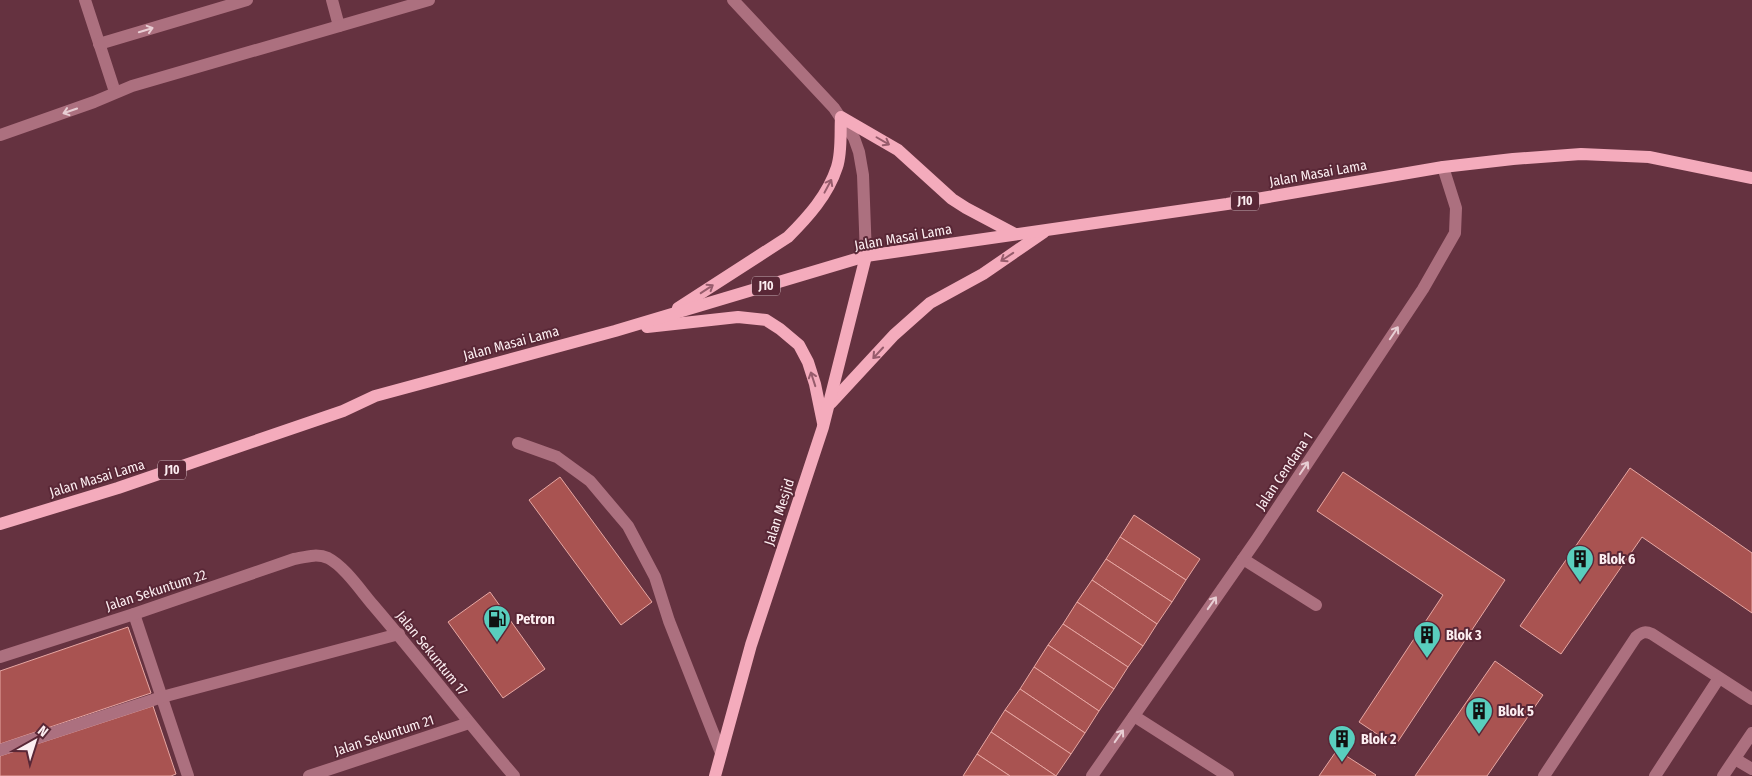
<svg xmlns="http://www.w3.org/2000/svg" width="1752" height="776" font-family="'Fira Sans Condensed',sans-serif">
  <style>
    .building { fill: #a95351; stroke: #e7a7a3 }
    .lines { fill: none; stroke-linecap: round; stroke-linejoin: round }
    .minor { stroke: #ac707f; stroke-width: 12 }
    .major { stroke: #f4abbc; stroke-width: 12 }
    .oneway { stroke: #e8ced4 }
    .oneway2 { stroke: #975c6c }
    .labels { text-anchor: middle; stroke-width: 4; stroke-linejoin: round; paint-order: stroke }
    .shield { fill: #592736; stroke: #cbb2b9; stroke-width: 1 }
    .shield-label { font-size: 12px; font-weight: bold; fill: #fceef1 }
    .street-label { font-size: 14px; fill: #fceef1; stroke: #592736 }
    .poi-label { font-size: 14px; font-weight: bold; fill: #fceef1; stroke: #592736; text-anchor: start }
  </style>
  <rect width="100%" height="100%" fill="#653240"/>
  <!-- building -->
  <g class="building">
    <path d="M1630,468L1752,553V613L1642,537L1561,654L1520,626Z"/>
    <path d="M1343,472L1505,580L1395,746L1359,722L1443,595L1317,511Z"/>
    <path d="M560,477L652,602L621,625L529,500Z"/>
    <path d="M1134,515L1200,559L1186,580L1120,537Z"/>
    <path d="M1120,537L1186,580L1172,602L1106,559Z"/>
    <path d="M1106,559L1172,602L1157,624L1092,580Z"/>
    <path d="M1092,580L1157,624L1143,646L1077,602Z"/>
    <path d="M490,592L545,669L503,698L448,622Z"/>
    <path d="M1077,602L1143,646L1128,667L1063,624Z"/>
    <path d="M1063,624L1128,667L1114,689L1048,645Z"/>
    <path d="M128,627L151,693L0,744V671Z"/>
    <path d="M1048,645L1114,689L1099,711L1034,667Z"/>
    <path d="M1495,661L1543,695L1487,776H1415Z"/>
    <path d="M1034,667L1099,711L1085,733L1020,689Z"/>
    <path d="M1020,689L1085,733L1071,754L1005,710Z"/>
    <path d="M153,706L176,774L171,776H0V756Z"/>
    <path d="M1005,710L1071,754L1056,776L991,732Z"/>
    <path d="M991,732L1056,776H1010L977,754Z"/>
    <path d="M1337,750L1376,775L1375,776H1319Z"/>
    <path d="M977,754L1010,776H963Z"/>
  </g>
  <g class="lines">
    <!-- minor -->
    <g class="minor">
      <path d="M85,0L115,92"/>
      <path d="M332,0L339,26"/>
      <path d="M733,0L834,108L854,138L859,152L863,175L866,256"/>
      <path d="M99,44L247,0"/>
      <path d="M0,135L94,102L132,86L429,0"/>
      <path d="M518,443L557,457L590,481L628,526L655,577L669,621L721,753"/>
      <path d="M1243,559L1316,605"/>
      <path d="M134,614L188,776"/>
      <path d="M0,657L134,614L294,559C305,557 317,553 328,558C344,566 361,591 373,605C421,661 466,720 514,776"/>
      <path d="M1134,716L1228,776"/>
      <path d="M0,750L162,697L399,634"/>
      <path d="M1735,759L1752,769"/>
      <path d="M309,776L469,723"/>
      <path d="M1092,776L1257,539L1423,289L1455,233L1456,208L1443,167"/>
      <path d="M1544,776L1636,637C1642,632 1645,631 1652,634L1752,699"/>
      <path d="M1655,776L1719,678"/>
      <path d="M1723,776L1752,733"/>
    </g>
    <!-- major -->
    <g class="major">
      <path d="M678,308L788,237C808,217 828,195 837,167C842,152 840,132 841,117L898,150L952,199L966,208L1015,234"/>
      <path d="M647,327L738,317L766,320L780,329L799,345L808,362L815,384L823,423"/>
      <path d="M831,403L894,335L930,303L983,274L1044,232"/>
      <path d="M0,524L118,488L343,411L375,396L615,331L866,256L1227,204L1443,167L1513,159L1581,154L1649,157L1752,178"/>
      <path d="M715,776L751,645L823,427L866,256"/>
    </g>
  </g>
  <!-- one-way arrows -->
  <defs><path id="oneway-shaft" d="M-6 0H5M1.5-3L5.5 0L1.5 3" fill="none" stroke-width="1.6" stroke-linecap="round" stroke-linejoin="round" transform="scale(1.25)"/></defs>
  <g class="oneway">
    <use href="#oneway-shaft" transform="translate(146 30) rotate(-17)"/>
    <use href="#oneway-shaft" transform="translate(70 111) rotate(161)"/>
    <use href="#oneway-shaft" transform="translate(1394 333) rotate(-56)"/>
    <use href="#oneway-shaft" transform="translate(1304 468) rotate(-56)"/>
    <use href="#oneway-shaft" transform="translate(1212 603) rotate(-55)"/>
    <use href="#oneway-shaft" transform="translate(1119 736) rotate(-55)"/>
  </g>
  <g class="oneway2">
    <use href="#oneway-shaft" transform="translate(883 141) rotate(30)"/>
    <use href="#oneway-shaft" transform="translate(828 186) rotate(-62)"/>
    <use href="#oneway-shaft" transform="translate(1007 257) rotate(146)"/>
    <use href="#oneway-shaft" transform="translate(707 289) rotate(-33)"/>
    <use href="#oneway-shaft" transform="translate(878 353) rotate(133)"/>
    <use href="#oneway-shaft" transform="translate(813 379) rotate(-108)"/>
  </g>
  <!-- icons -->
  <defs>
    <symbol id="building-pin" viewBox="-11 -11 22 30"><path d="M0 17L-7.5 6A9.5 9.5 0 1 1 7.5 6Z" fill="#59cebe" stroke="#592736"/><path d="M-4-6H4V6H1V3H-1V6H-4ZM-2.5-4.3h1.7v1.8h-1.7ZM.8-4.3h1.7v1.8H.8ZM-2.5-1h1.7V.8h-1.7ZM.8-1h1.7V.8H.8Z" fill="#111"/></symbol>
    <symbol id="fuel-pin" viewBox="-11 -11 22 30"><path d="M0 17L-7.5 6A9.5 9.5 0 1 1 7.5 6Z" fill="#59cebe" stroke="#592736"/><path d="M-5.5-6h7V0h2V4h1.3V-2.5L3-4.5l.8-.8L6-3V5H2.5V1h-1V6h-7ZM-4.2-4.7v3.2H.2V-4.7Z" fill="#111"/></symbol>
  </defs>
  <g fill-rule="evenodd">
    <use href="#building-pin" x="1564" y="543" width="32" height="43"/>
    <use href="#fuel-pin" x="481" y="603" width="32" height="43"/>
    <use href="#building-pin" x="1411" y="619" width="32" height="43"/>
    <use href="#building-pin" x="1463" y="695" width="32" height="43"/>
    <use href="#building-pin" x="1326" y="723" width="32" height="43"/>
  </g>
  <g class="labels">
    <!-- shield labels -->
    <g class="shield">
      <rect x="1231" y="191.5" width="28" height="19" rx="4"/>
      <rect x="752" y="276.5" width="28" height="19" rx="4"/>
      <rect x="158" y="460.5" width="28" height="19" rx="4"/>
    </g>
    <g class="shield-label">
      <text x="1245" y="205">J10</text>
      <text x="766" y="290">J10</text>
      <text x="172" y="474">J10</text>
    </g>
    <!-- street labels -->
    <g class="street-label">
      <text transform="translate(1318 173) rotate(-10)" y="5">Jalan Masai Lama</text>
      <text transform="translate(903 237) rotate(-10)" y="5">Jalan Masai Lama</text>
      <text transform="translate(511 343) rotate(-15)" y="5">Jalan Masai Lama</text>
      <text transform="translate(1284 471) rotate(-56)" y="5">Jalan Cendana 1</text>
      <text transform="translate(97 478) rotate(-17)" y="5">Jalan Masai Lama</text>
      <text transform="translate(779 512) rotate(-72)" y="5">Jalan Mesjid</text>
      <text transform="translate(156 590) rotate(-18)" y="5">Jalan Sekuntum 22</text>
      <text transform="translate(432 653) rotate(51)" y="5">Jalan Sekuntum 17</text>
      <text transform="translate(384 735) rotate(-18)" y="5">Jalan Sekuntum 21</text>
    </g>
    <!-- poi labels -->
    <g class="poi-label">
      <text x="1599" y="564">Blok 6</text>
      <text x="516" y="624">Petron</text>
      <text x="1446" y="640">Blok 3</text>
      <text x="1498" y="716">Blok 5</text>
      <text x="1361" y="744">Blok 2</text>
    </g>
  </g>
  <!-- north arrow -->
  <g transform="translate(35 741) rotate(39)" stroke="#592736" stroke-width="4" paint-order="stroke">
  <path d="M0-4L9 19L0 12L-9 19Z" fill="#fceef1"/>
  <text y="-8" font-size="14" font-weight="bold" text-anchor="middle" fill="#fceef1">N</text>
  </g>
</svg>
